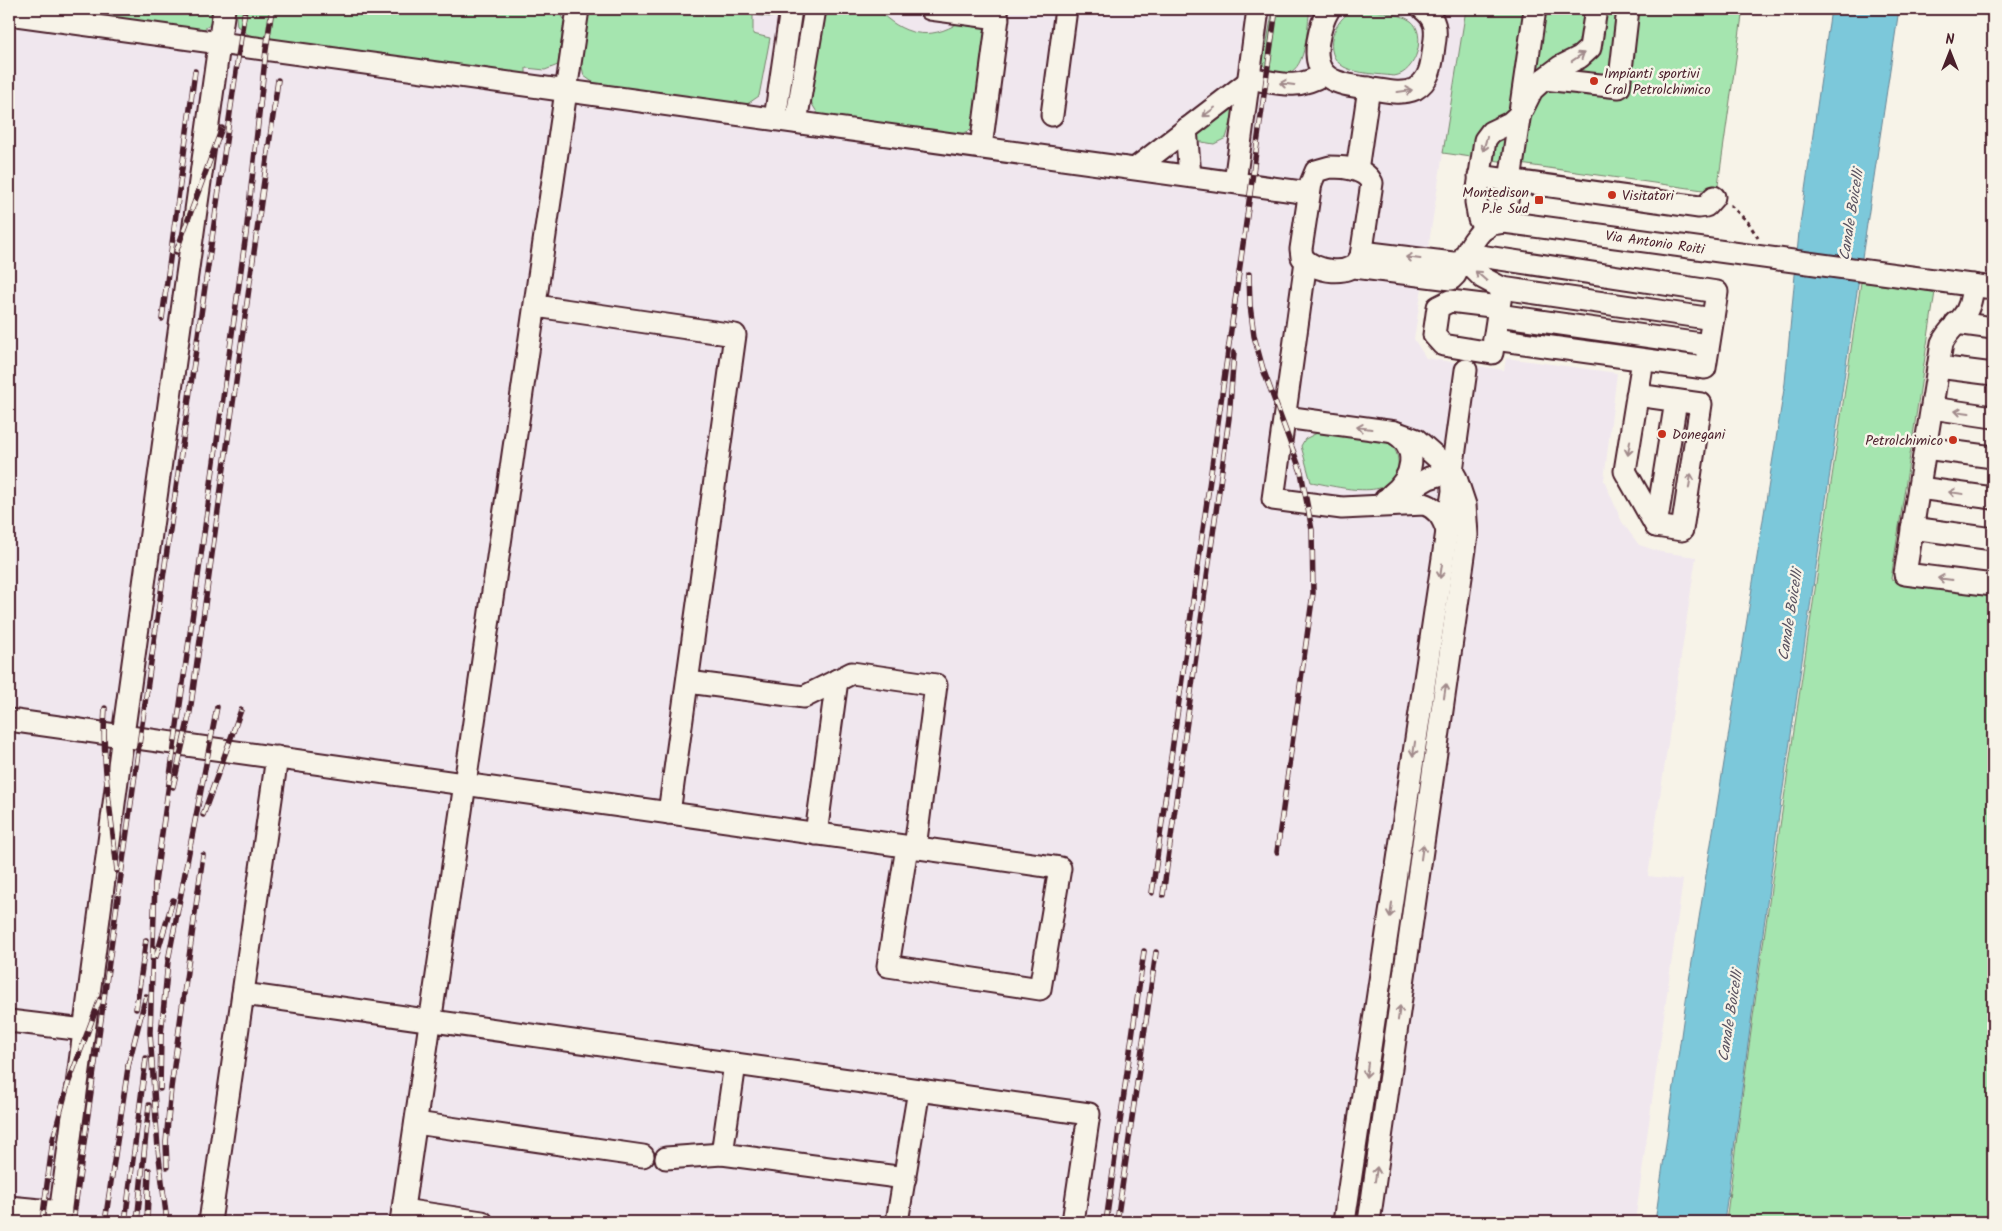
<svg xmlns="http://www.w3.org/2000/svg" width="2002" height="1231" font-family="Kalam,sans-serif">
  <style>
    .built { fill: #f0e7ee }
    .green { fill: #a5e5af; stroke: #78826d }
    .water { fill: #7cc8da; stroke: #688494 }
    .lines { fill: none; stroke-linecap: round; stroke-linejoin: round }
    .minor-casing { stroke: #4a1f2b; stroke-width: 25 }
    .path { stroke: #4a1f2b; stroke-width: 3; stroke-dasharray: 4 4; stroke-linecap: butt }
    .minor { stroke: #f7f3e8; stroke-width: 21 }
    .rail-casing { stroke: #4a1f2b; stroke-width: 5.5 }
    .rail { stroke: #f7f3e8; stroke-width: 4; stroke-dasharray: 11; stroke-linecap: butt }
    .oneway { stroke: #a0898a }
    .poi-dot { fill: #c8321e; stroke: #f7f3e8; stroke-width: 2 }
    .labels { text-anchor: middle; stroke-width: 5; stroke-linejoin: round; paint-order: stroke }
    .poi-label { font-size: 14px; fill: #4a1f2b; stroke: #f7f3e8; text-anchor: start }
    .street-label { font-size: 14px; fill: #4a1f2b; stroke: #f7f3e8 }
    .water-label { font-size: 15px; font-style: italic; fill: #595260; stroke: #f7f3e8 }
  </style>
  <rect width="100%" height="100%" fill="#f7f3e8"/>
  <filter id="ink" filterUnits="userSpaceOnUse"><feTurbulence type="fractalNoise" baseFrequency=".02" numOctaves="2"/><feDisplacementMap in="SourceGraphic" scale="10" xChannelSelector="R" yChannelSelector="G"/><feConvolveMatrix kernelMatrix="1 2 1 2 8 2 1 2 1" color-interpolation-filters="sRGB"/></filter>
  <g filter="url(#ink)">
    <!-- built -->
    <path class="built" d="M9,9H1743L1717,192L1443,153L1414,339L1426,358L1504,370L1506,358L1617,373L1604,480L1622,522L1639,545L1661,552L1696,557L1648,876L1683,880L1635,1222H9Z"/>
    <!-- green -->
    <g class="green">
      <path d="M44,9H221C218,20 208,28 197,32Z"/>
      <path d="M235,9H560L564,20L558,65L545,70L526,68V78L253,38L237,26Z"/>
      <path d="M587,9H777L772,17L753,15V34L770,38L759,96L743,107L601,88L584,76L580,58Z"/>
      <path d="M826,9H877C902,35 929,42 960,22L986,27L972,128L969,131L958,135L818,114L812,104L811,98Z"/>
      <path d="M1273,9H1310C1307,25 1307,68 1288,73C1283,75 1275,73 1269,72L1261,62L1260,51L1265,52Z"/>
      <path d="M1466,9H1743L1717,192L1443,153Z"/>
      <path d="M1354,10C1369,10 1399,12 1411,21C1427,33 1417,73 1394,76C1378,74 1357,74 1344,67C1321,54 1333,19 1354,10Z"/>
      <path d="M1230,108L1234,112L1226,138L1214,144L1196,141L1195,132Z"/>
      <path d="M1861,282L1935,292L1891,579L1993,592V1222H1726C1765,908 1815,595 1861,282Z"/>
      <path d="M1317,433L1382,440C1391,444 1397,449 1398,460C1402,506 1336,486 1311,482L1301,446L1305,439Z"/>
    </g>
    <!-- water -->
    <path class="water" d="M1831,9H1899L1777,829L1724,1222H1655L1687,993L1785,383L1799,232Z"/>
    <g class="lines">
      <defs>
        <g id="minor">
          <path d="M930,9L998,18L981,147"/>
          <path d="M1329,9C1323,19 1320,29 1318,41C1311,83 1341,84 1373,89C1386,91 1402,95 1415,89C1431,80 1432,62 1434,46C1437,30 1436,19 1423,9"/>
          <path d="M9,14L1309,193"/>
          <path d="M1249,78C1279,83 1296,91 1324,74"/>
          <path d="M1544,79L1619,87L1628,9"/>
          <path d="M1052,115L1066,9"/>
          <path d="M775,119L791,9"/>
          <path d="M796,122L815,9"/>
          <path d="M1186,129L1190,176"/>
          <path d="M1330,167C1345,167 1365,168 1372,183L1361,256C1352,279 1314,272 1302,257L1301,249L1311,183L1316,171Z"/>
          <path d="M1136,168L1248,82"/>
          <path d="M1357,170L1369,88"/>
          <path d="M1479,176L1699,207L1706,206L1714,197"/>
          <path d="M1235,182L1258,9"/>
          <path d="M1504,222L1535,9"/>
          <path d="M1486,228L1479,219L1476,202L1485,140L1491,132L1510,123L1520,114L1532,90L1544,79L1560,67L1580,57L1590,48L1596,9"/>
          <path d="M1362,252L1461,264"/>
          <path d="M1467,254L1717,292L1705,368L1494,339"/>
          <path d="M1464,259L1483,278L1502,288"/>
          <path d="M1306,261L1273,499L1342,508L1424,504C1437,508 1443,518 1447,531"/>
          <path d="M1354,267L1451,279L1455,275C1463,260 1476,229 1492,224C1496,223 1501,223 1504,222L1993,288"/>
          <path d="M1973,285C1972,297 1970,309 1962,318C1954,327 1947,332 1942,343L1905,574L1993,585"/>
          <path d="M536,306L735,335L669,813"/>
          <path d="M1499,307L1450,301L1438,307L1434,335L1443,345L1492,353L1502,288L1713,319"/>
          <path d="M1498,315L1708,345"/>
          <path d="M1956,323L1993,328"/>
          <path d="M1938,367L1993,374"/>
          <path d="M1637,395L1701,404L1682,530L1656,526L1625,471L1643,360"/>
          <path d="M1932,408L1993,417"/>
          <path d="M1285,417L1395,432L1417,440L1452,471L1456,478L1465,505L1467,535L1369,1222"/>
          <path d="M1925,448L1993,457"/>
          <path d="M1919,488L1993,498"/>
          <path d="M1391,495C1413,478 1421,447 1393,432"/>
          <path d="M1385,500L1403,493L1429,478L1452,471"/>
          <path d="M1656,526L1676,401"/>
          <path d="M1912,528L1993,539"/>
          <path d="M688,682L804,697L852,673L936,685L915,848"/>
          <path d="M9,720L1060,868L1040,989L888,966L907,847"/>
          <path d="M816,834L837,680"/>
          <path d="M243,994L919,1090"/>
          <path d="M9,1021L84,1030"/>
          <path d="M416,1123L643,1156"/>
          <path d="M722,1154L735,1064"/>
          <path d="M666,1158L722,1154L905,1178"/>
          <path d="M9,1207L61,1212"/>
          <path d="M403,1210L482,1222"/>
          <path d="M59,1222L123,735L224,9"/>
          <path d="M210,1222L277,757"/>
          <path d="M401,1222L578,9"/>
          <path d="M897,1222L919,1090L1089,1114L1073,1222"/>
          <path d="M1344,1222L1453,491L1452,471L1466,370"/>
        </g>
      </defs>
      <!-- minor casing -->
      <use href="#minor" class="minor-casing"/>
      <!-- path -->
      <path class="path" d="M1730,205L1748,222L1758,238"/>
      <!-- minor -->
      <use href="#minor" class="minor"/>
      <defs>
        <g id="rail">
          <path d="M176,252L222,128"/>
          <path d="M1249,274L1250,305L1254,336L1263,369L1301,472L1312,530L1313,593L1277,852"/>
          <path d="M162,319L195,71"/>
          <path d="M105,708C101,762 112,817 117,871"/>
          <path d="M173,787L190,712L278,80"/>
          <path d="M203,815L241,710"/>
          <path d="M1152,893L1276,9"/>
          <path d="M1163,895L1229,418L1234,352"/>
          <path d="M156,957L173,900"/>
          <path d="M136,1009L146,940"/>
          <path d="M128,1066L146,996"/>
          <path d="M160,1089L161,1035L168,961L217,707"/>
          <path d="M167,1167L166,1142L171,1088L203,855"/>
          <path d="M42,1222L53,1139L68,1084L100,999"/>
          <path d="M73,1222L140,738L245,9"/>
          <path d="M105,1222L129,1061"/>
          <path d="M125,1222L146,1058"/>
          <path d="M137,1222L149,1105"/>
          <path d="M147,1222L149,1170"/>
          <path d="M167,1222L158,1149L150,1033L155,883L246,234L266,50L272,9"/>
          <path d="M1106,1222L1144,951"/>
          <path d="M1117,1222L1156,952"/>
        </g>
      </defs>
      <!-- rail casing -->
      <use href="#rail" class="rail-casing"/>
      <!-- rail -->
      <use href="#rail" class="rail"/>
    </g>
    <!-- one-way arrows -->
    <defs><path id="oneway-shaft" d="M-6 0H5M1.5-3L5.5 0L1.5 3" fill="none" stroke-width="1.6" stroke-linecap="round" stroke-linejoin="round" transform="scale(1.25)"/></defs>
    <g class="oneway">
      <use href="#oneway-shaft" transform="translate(1578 57) rotate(-34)"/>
      <use href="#oneway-shaft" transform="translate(1287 84) rotate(-173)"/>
      <use href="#oneway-shaft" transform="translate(1405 91) rotate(-8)"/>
      <use href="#oneway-shaft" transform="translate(1209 112) rotate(143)"/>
      <use href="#oneway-shaft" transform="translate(1485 144) rotate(106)"/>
      <use href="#oneway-shaft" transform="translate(1413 258) rotate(-173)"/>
      <use href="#oneway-shaft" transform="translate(1481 276) rotate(-139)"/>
      <use href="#oneway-shaft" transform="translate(1962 412) rotate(-172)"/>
      <use href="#oneway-shaft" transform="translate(1364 428) rotate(-172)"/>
      <use href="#oneway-shaft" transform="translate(1629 448) rotate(99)"/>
      <use href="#oneway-shaft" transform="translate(1690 481) rotate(-81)"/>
      <use href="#oneway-shaft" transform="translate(1956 493) rotate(-172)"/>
      <use href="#oneway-shaft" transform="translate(1441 571) rotate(98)"/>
      <use href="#oneway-shaft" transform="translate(1945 579) rotate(-173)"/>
      <use href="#oneway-shaft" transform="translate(1445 691) rotate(-82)"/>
      <use href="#oneway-shaft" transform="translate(1414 749) rotate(98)"/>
      <use href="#oneway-shaft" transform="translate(1422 852) rotate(-82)"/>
      <use href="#oneway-shaft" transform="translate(1391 910) rotate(98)"/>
      <use href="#oneway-shaft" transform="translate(1399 1013) rotate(-82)"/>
      <use href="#oneway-shaft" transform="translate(1367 1070) rotate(98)"/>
      <use href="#oneway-shaft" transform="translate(1376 1174) rotate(-82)"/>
    </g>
  </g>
  <!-- markers -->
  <g class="poi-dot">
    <circle cx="1594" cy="81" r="5"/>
    <circle cx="1612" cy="195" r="5"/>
    <rect x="1534" y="195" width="10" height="10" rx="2.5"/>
    <circle cx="1662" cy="434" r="5"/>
    <circle cx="1953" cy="440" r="5"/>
  </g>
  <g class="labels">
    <!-- poi labels -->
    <g class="poi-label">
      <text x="1604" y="78">Impianti sportivi<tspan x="1604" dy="16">Cral Petrolchimico</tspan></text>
      <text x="1529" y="197" text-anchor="end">Montedison<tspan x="1529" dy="16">P.le Sud</tspan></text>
      <text x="1622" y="200">Visitatori</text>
      <text x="1672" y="439">Donegani</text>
      <text x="1943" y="445" text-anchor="end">Petrolchimico</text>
    </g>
    <!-- street labels -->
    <g class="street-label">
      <text transform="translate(1655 242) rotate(8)" y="5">Via Antonio Roiti</text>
    </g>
    <!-- water labels -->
    <g class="water-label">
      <text transform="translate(1851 215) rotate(-81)" y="5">Canale Boicelli</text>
      <text transform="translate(1790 615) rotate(-81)" y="5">Canale Boicelli</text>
      <text transform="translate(1730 1016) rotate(-81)" y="5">Canale Boicelli</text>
    </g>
  </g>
  <!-- margin -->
  <rect width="2002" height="1231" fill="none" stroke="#f7f3e8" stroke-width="30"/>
  <rect x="15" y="15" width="1972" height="1201" fill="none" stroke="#4a1f2b" stroke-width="2" filter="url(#ink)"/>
  <!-- north arrow -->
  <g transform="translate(1950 52)" stroke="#f7f3e8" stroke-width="4" paint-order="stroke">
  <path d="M0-4L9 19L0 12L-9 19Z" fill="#4a1f2b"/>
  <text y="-8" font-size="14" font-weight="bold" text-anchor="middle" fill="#4a1f2b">N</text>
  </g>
</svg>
